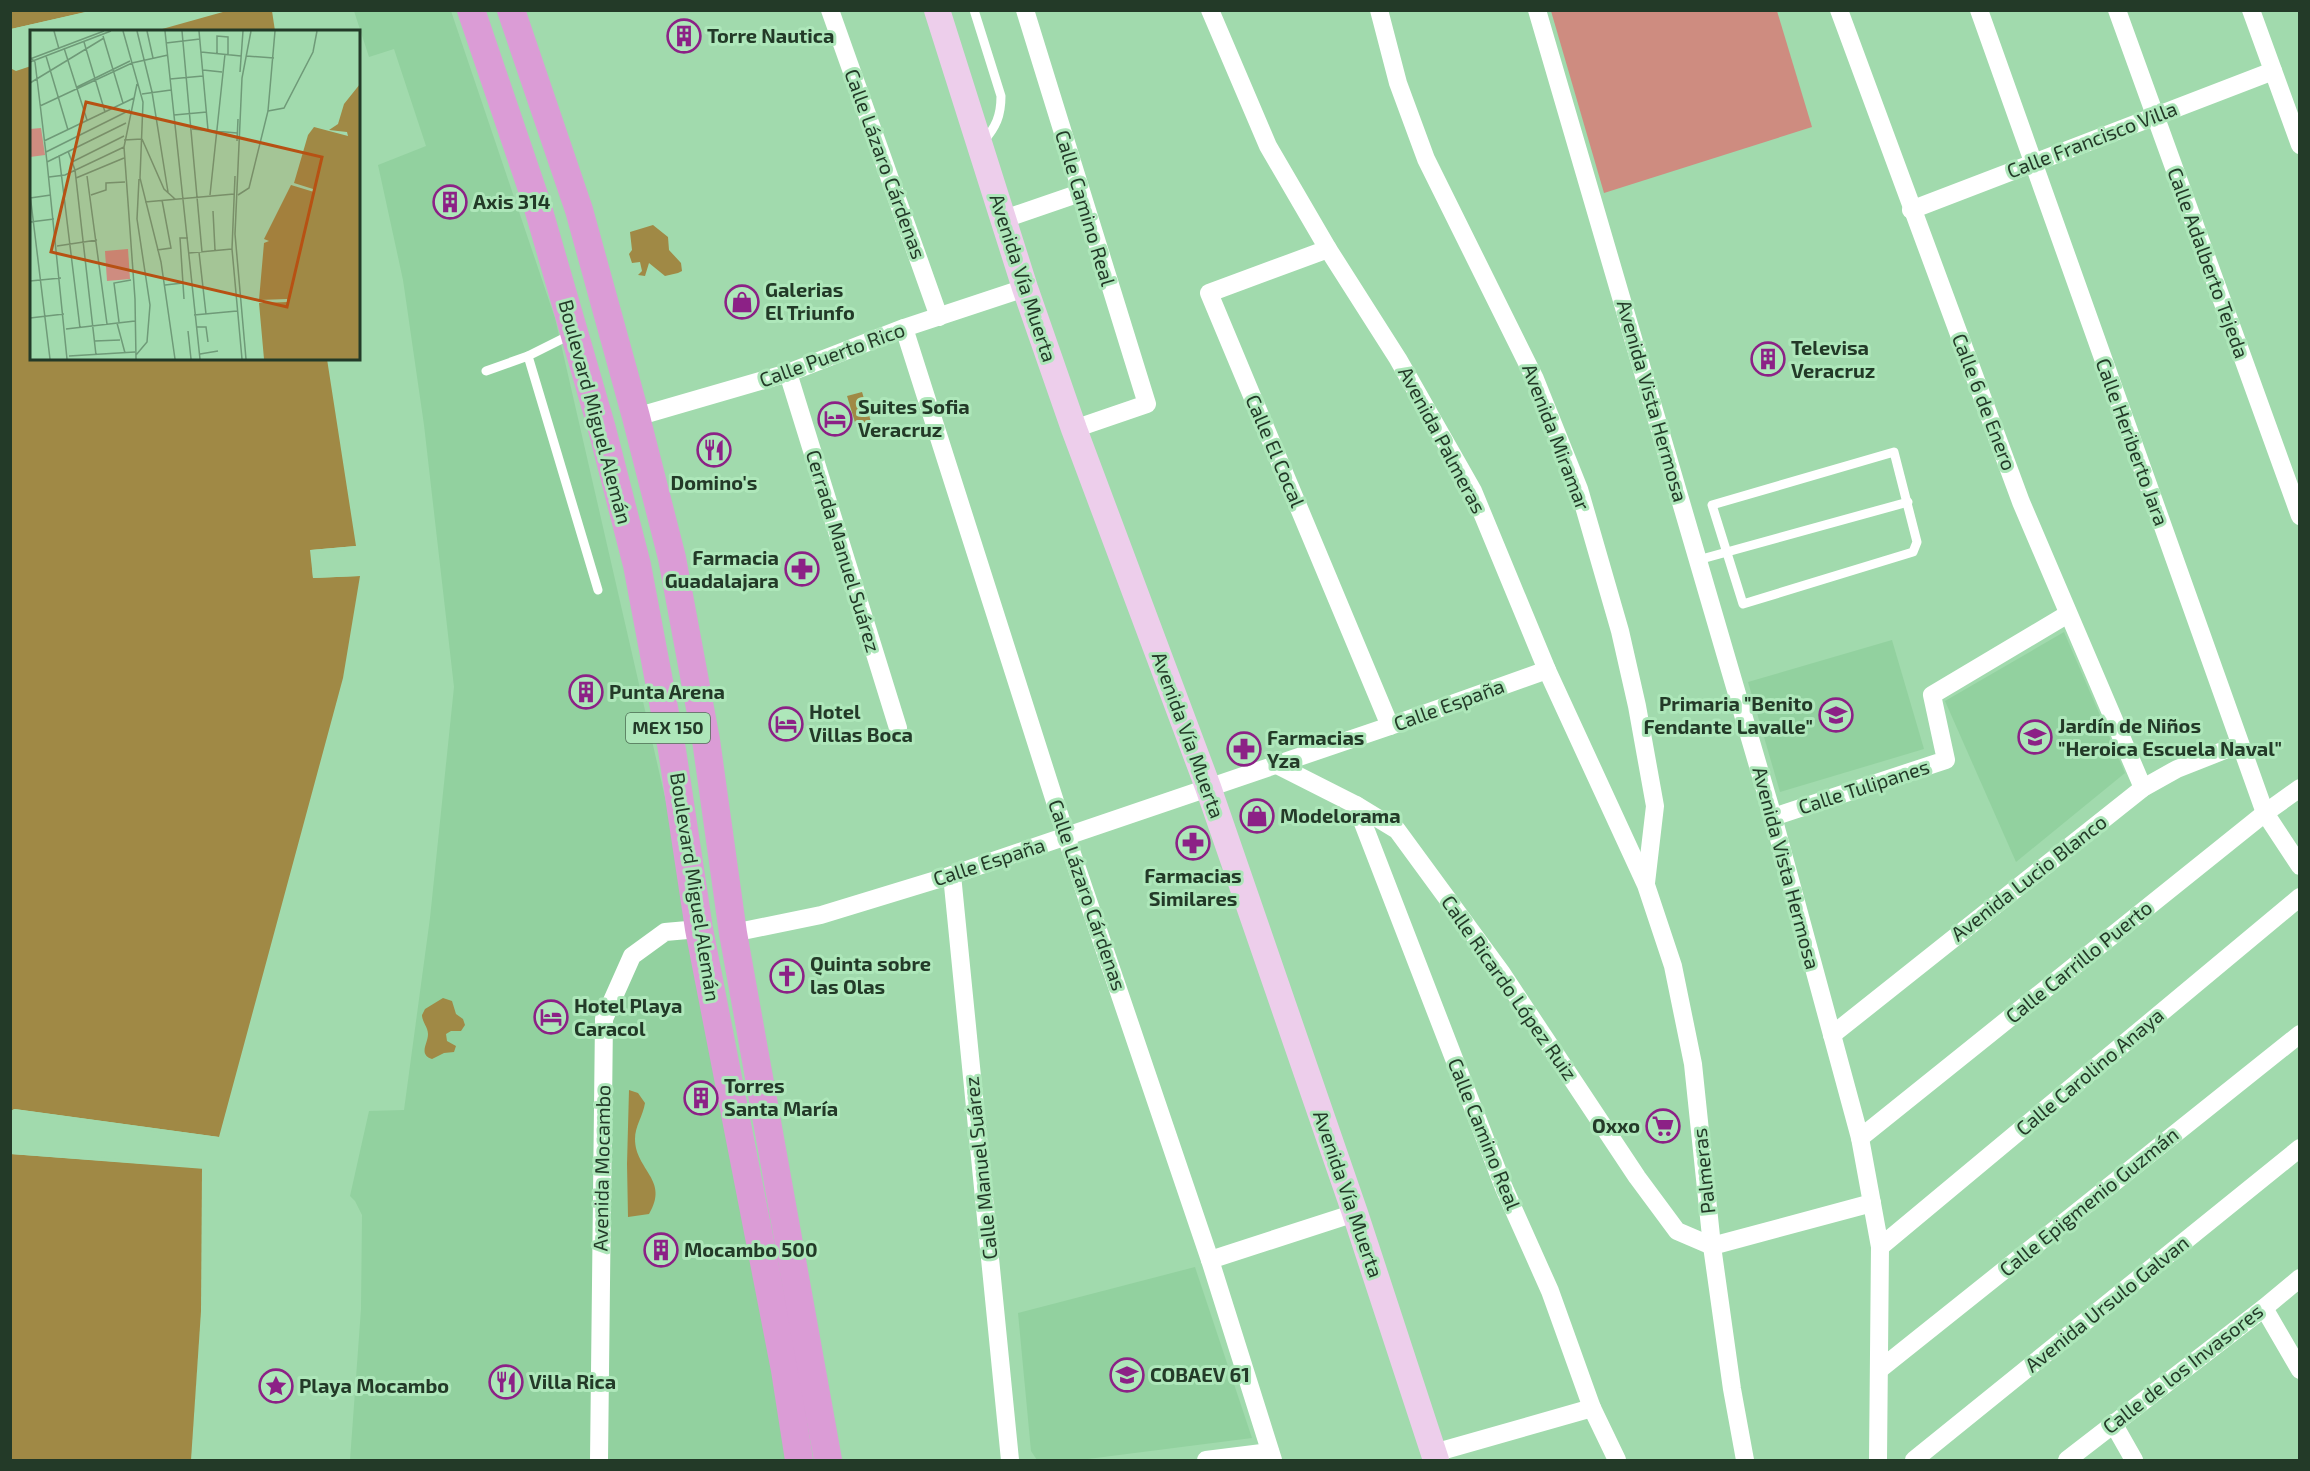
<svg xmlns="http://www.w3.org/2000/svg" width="2310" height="1471" font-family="'Exo 2',sans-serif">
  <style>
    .built { fill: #92d19f }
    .grass { fill: #ce8c80 }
    .water { fill: #a08945 }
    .pier { fill: #a1daad }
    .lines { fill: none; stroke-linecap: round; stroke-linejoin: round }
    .lane { stroke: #fff; stroke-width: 9 }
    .street { stroke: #fff; stroke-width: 18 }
    .secondary { stroke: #edceeb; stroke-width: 26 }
    .primary { stroke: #db9cd6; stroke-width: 28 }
    .labels { text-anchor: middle; stroke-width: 6; stroke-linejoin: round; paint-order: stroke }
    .shield { fill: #aee7ba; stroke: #4d6e54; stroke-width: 1.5 }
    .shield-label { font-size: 18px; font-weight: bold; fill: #233a28 }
    .poi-label { font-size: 20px; font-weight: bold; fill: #233a28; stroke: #aee7ba; text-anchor: start }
    .street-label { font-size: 20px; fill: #233a28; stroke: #aee7ba }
    .inset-road { fill: none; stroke: #6f9a78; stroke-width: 1.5 }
    .view { fill: #b75113; fill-opacity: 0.15; stroke: #b75113; stroke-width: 3 }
    .inset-edge { fill: none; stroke: #233a28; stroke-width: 3 }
  </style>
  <rect width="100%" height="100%" fill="#a1daad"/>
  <!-- built -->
  <g class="built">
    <path d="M354,11H451L555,318L689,902L794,1460H350L361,1309L362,1215L355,1201L350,1196L369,1111L404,1110L430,918L454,687L424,425L403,280L378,165L426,146L394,49L369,57Z"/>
    <path d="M2064,632L2125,773L2016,862L1945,701Z"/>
    <path d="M1892,640L1924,749L1780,792L1748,682Z"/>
    <path d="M1195,1267L1252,1438L1080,1460H1037L1031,1451L1018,1313Z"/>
  </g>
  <!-- grass -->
  <path class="grass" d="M1551,11H1777L1812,127L1604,193Z"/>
  <!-- water -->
  <g class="water">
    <path d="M11,10L91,11L11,29Z"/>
    <path d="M230,10L272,11L275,31H155Z"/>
    <path d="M31,66L32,358L327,359L356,546L311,550L313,578L360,576L343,678L219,1137L15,1109L11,1111L10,68L16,71Z"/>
    <path d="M653,225L668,237L669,250L681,263L682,271L678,273L665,276L649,263L645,276L638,275L642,271L640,262L632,263L629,254L632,250L630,232Z"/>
    <path d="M862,392L872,425L857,429L847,396Z"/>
    <path d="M443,998L452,1001L456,1014L463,1019L465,1025L461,1031H451L446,1034L447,1041L456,1046L454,1052L444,1053L432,1059C418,1054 428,1044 428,1034C428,1027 422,1022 422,1015L425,1009Z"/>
    <path d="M629,1090L638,1093L645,1103C643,1116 635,1126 635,1139C635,1170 670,1180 649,1214L628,1217L627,1164Z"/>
    <path d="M10,1154L202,1168L201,1311L191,1460H11Z"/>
  </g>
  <!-- pier -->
  <g class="pier">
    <path d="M94,10L91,13L10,32L11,29Z"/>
    <path d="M356,546V549L314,553L316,575L359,573L360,576L313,578L310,550Z"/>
    <path d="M14,1109L219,1137L222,1138L219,1140L15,1112L10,1114L11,1111Z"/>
    <path d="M11,1151L202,1165L205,1169L11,1154Z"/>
  </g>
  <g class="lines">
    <!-- lane -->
    <g class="lane">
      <path d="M974,10L1001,96C1001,116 996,127 983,142"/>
      <path d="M572,334L528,356L598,590"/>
      <path d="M486,371L528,356"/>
      <path d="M1894,452L1917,542L1913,552L1743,604L1712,505Z"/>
      <path d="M1698,560L1908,502"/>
    </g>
    <!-- street -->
    <g class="street">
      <path d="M830,10L939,317"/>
      <path d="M1025,10L1147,404L1074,429"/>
      <path d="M1210,10L1268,146L1328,249L1398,359L1473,491L1547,670L1646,885L1673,966L1693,1064L1712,1246L1732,1389L1745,1460"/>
      <path d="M1379,10L1398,83L1426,159L1535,379L1579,489L1620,631L1637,706L1655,806L1646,883"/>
      <path d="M1537,10L1773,817L1860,1138L1880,1247L1878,1460"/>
      <path d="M1839,10L2021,502L2143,788"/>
      <path d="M1979,10L2265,813L2300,866"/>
      <path d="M2117,10L2300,516"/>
      <path d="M2251,10L2300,145"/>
      <path d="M1911,210L2273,71"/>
      <path d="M1004,219L1080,193"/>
      <path d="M1328,249L1209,293L1390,726"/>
      <path d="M904,328L1066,836L1210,1260L1273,1460"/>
      <path d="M788,373L898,728"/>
      <path d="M636,417L788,373L904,328L1025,288"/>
      <path d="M1275,764L1356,805L1397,830L1501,972L1637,1177L1677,1231L1712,1246"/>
      <path d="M1356,805L1504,1188L1550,1291L1592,1408L1617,1460"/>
      <path d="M1773,817L1946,760L1932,695L2068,614"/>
      <path d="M952,875L1010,1460"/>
      <path d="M733,933L821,915L952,875L1390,726L1547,670"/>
      <path d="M1832,1035L2143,788L2177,769L2240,744"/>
      <path d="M1860,1138L2265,813L2300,788"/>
      <path d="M1712,1246L1872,1203"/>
      <path d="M1880,1247L2300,897"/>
      <path d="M1210,1260L1355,1213"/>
      <path d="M2264,1308L2300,1370"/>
      <path d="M1879,1370L2300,1034"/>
      <path d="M2113,1423L2134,1460"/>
      <path d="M1434,1453L1592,1408"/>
      <path d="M599,1460L604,1019L632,956L665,932L699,929"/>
      <path d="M1206,1460L1270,1452"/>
      <path d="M1914,1460L2300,1148"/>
      <path d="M2067,1460L2264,1308L2300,1278"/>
    </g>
    <!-- secondary -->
    <path class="secondary" d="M937,10L1025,288L1074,429L1208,787L1355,1213L1436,1460"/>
    <!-- primary -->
    <g class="primary">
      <path d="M471,10L536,201L602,429L637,565L672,750L699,929L785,1370L799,1460"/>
      <path d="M511,10L579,210L636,417L672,558L706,740L733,933L828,1460"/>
    </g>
  </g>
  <!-- icons -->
  <defs>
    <symbol id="building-ring" viewBox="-11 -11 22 22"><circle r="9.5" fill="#aee7ba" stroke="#8c2186" stroke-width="1.5"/><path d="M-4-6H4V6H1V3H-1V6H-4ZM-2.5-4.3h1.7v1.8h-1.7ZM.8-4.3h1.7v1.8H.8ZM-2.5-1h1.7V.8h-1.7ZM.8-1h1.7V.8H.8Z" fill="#8c2186"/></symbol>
    <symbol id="shop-ring" viewBox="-11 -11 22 22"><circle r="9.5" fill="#aee7ba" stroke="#8c2186" stroke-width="1.5"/><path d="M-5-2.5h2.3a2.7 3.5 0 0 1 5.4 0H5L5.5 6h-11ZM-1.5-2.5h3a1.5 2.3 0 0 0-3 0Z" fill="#8c2186"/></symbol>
    <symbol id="hotel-ring" viewBox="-11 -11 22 22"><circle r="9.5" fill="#aee7ba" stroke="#8c2186" stroke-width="1.5"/><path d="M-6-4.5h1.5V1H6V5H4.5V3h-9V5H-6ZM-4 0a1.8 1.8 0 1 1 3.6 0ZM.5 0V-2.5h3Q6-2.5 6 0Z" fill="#8c2186"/></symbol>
    <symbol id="restaurant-ring" viewBox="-11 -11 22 22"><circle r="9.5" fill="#aee7ba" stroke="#8c2186" stroke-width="1.5"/><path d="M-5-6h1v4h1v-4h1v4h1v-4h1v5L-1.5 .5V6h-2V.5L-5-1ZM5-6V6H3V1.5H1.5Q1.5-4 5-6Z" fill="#8c2186"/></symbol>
    <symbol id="pharmacy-ring" viewBox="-11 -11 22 22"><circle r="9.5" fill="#aee7ba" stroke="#8c2186" stroke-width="1.5"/><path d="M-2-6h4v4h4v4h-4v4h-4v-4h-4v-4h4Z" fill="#8c2186"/></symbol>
    <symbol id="school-ring" viewBox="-11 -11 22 22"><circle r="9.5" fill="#aee7ba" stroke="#8c2186" stroke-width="1.5"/><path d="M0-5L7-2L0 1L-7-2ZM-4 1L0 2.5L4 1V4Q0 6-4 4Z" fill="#8c2186"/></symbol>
    <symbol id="church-ring" viewBox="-11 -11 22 22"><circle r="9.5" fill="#aee7ba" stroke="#8c2186" stroke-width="1.5"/><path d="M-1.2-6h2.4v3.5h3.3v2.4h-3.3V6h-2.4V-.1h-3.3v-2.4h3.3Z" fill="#8c2186"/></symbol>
    <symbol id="supermarket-ring" viewBox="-11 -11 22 22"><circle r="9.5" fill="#aee7ba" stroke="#8c2186" stroke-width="1.5"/><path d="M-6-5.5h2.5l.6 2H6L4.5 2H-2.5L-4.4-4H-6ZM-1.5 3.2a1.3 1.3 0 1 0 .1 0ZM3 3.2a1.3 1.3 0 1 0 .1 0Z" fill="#8c2186"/></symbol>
    <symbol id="sight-ring" viewBox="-11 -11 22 22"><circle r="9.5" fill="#aee7ba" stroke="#8c2186" stroke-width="1.5"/><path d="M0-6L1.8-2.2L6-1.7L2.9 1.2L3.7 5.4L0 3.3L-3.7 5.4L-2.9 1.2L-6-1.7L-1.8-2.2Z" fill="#8c2186"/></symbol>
  </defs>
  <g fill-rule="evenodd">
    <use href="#building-ring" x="665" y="17" width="38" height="38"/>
    <use href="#building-ring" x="431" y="183" width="38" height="38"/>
    <use href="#shop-ring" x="723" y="283" width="38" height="38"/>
    <use href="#building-ring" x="1749" y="340" width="38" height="38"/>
    <use href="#hotel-ring" x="816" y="400" width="38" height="38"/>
    <use href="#restaurant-ring" x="695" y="431" width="38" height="38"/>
    <use href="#pharmacy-ring" x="783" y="550" width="38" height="38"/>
    <use href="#building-ring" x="567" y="673" width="38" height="38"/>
    <use href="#school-ring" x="1817" y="696" width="38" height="38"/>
    <use href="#hotel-ring" x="767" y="705" width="38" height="38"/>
    <use href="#school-ring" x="2016" y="718" width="38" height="38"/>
    <use href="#pharmacy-ring" x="1225" y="730" width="38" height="38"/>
    <use href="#shop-ring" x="1238" y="797" width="38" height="38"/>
    <use href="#pharmacy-ring" x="1174" y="824" width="38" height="38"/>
    <use href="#church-ring" x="768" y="957" width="38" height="38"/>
    <use href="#hotel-ring" x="532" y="998" width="38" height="38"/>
    <use href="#building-ring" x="682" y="1079" width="38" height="38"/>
    <use href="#supermarket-ring" x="1644" y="1107" width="38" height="38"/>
    <use href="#building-ring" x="642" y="1231" width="38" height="38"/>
    <use href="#school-ring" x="1108" y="1356" width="38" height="38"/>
    <use href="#restaurant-ring" x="487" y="1363" width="38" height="38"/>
    <use href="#sight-ring" x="257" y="1367" width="38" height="38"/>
  </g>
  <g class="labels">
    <!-- shield labels -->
    <rect class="shield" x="626" y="713" width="84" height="30" rx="4.5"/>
    <g class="shield-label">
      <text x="668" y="734">MEX 150</text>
    </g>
    <!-- poi labels -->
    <g class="poi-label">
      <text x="707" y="43">Torre Nautica</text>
      <text x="473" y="209">Axis 314</text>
      <text x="765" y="297">Galerias<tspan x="765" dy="23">El Triunfo</tspan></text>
      <text x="1791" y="355">Televisa<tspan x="1791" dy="23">Veracruz</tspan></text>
      <text x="858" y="414">Suites Sofia<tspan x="858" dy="23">Veracruz</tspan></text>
      <text x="714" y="490" text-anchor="middle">Domino's</text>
      <text x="779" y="565" text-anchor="end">Farmacia<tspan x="779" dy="23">Guadalajara</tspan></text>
      <text x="609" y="699">Punta Arena</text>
      <text x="1813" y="711" text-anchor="end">Primaria "Benito<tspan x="1813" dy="23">Fendante Lavalle"</tspan></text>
      <text x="809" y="719">Hotel<tspan x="809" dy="23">Villas Boca</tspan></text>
      <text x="2058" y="733">Jardín de Niños<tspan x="2058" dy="23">"Heroica Escuela Naval"</tspan></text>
      <text x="1267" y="745">Farmacias<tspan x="1267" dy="23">Yza</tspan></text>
      <text x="1280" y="823">Modelorama</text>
      <text x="1193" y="883" text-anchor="middle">Farmacias<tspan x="1193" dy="23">Similares</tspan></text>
      <text x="810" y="971">Quinta sobre<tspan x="810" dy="23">las Olas</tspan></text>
      <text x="574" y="1013">Hotel Playa<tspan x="574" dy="23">Caracol</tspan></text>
      <text x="724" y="1093">Torres<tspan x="724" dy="23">Santa María</tspan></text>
      <text x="1640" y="1133" text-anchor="end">Oxxo</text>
      <text x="684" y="1257">Mocambo 500</text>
      <text x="1150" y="1382">COBAEV 61</text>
      <text x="529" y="1389">Villa Rica</text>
      <text x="299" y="1393">Playa Mocambo</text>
    </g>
    <!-- street labels -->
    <g class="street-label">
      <text transform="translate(2092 140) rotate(-21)" y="7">Calle Francisco Villa</text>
      <text transform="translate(885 164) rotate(70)" y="7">Calle Lázaro Cárdenas</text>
      <text transform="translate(1085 208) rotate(73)" y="7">Calle Camino Real</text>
      <text transform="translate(2208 263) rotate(70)" y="7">Calle Adalberto Tejeda</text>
      <text transform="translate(1023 278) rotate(72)" y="7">Avenida Vía Muerta</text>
      <text transform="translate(832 355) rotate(-20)" y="7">Calle Puerto Rico</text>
      <text transform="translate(1652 401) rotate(74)" y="7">Avenida Vista Hermosa</text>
      <text transform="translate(1984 402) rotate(69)" y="7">Calle 6 de Enero</text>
      <text transform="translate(595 412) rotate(75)" y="7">Boulevard Miguel Alemán</text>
      <text transform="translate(1556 437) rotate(69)" y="7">Avenida Miramar</text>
      <text transform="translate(1442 440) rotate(62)" y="7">Avenida Palmeras</text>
      <text transform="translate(2132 442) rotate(70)" y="7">Calle Heriberto Jara</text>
      <text transform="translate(1275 451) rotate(67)" y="7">Calle El Cocal</text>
      <text transform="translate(843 551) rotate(73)" y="7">Cerrada Manuel Suárez</text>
      <text transform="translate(1449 705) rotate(-20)" y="7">Calle España</text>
      <text transform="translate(1188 735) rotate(70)" y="7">Avenida Vía Muerta</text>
      <text transform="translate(1864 787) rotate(-18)" y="7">Calle Tulipanes</text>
      <text transform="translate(989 862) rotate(-18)" y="7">Calle España</text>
      <text transform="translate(1786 868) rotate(75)" y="7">Avenida Vista Hermosa</text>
      <text transform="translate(2029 878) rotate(-38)" y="7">Avenida Lucio Blanco</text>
      <text transform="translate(695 887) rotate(81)" y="7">Boulevard Miguel Alemán</text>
      <text transform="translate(1087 895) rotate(71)" y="7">Calle Lázaro Cárdenas</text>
      <text transform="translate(2079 962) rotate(-39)" y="7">Calle Carrillo Puerto</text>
      <text transform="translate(1509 988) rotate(55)" y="7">Calle Ricardo López Ruiz</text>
      <text transform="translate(2090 1072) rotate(-40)" y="7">Calle Carolino Anaya</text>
      <text transform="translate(1484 1134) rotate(68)" y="7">Calle Camino Real</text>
      <text transform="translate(602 1168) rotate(-89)" y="7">Avenida Mocambo</text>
      <text transform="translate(981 1168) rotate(-96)" y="7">Calle Manuel Suárez</text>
      <text transform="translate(1704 1171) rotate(-96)" y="7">Palmeras</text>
      <text transform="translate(1348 1194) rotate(71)" y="7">Avenida Vía Muerta</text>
      <text transform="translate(2089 1202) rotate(-39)" y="7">Calle Epigmenio Guzmán</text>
      <text transform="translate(2107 1304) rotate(-39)" y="7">Avenida Ursulo Galvan</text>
      <text transform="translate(2183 1369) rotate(-38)" y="7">Calle de los Invasores</text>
    </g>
  </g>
  <!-- overview -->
  <g transform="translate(30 30)">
    <rect width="330" height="330" fill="#a1daad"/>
    <path d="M98,219L100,249L77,251L75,221Z" fill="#ce8c80"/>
    <path d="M11,98L15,125L0,127V99Z" fill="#ce8c80"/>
    <path d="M330,54V329H234L229,273L258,272L257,269L229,270L234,213L239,211L234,209L261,155L284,162L283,159L264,153L278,105L284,97L318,106L317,102L299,100L308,94L314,74Z" fill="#a08945"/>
    <path class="inset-road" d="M24,1L29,19M93,1L113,72L110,148L131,232L145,329M107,1L122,62L138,162M117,1L123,28M135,1L170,329M152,1L172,222M169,1L178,100M73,6L93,73M54,12L75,82M136,13L170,9M34,18L57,90M171,22L211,26M187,24V6L198,7V25M16,26L38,100M216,26L244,28M1,28L5,32L17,132L37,329M0,29L74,1M0,32L81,1M173,40L192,42M210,42L213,1M140,49L173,46M0,53L74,8M47,57L100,31M112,64L141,60M10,76L102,33L138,25M238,81L254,78L283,22L287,1M144,85L177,82M162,99L207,103M112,109L134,159L145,169M94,110L112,109M14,111L104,68M207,111L208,89M38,121L45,140L66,325M16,122L100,80M29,125L50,298M17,132L96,93M42,132L94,106M57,146L77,294M205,146L202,219L212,329M19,147L35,145L94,117M46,148L94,128M0,164L20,329M61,165L76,160V153L95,152M180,165L195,24M208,165L219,158L238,81L245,1M0,168L21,165M115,172L204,164M183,181L185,220M0,192L24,189M27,216L67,210M127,220L141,218L132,170M169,222L176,284M159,223L202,219M0,251L31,248M135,255L153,253M154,269L150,208H158M164,285L207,281M0,288L34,284M89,292L84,253L101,250M87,293L95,323M166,297H176L178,312M36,299L105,291M158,301L161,329M65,311L90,310M170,324L188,321M106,325L117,312L120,275L107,189L109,149M39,326L105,322M106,329L105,269L94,117L107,54M216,329L205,204L212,48L221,1"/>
    <path class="view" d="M56,72L292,127L257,277L21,222Z"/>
    <rect width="330" height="330" class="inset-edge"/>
  </g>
  <!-- border -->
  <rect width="2310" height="1471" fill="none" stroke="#233a28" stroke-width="24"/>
</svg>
